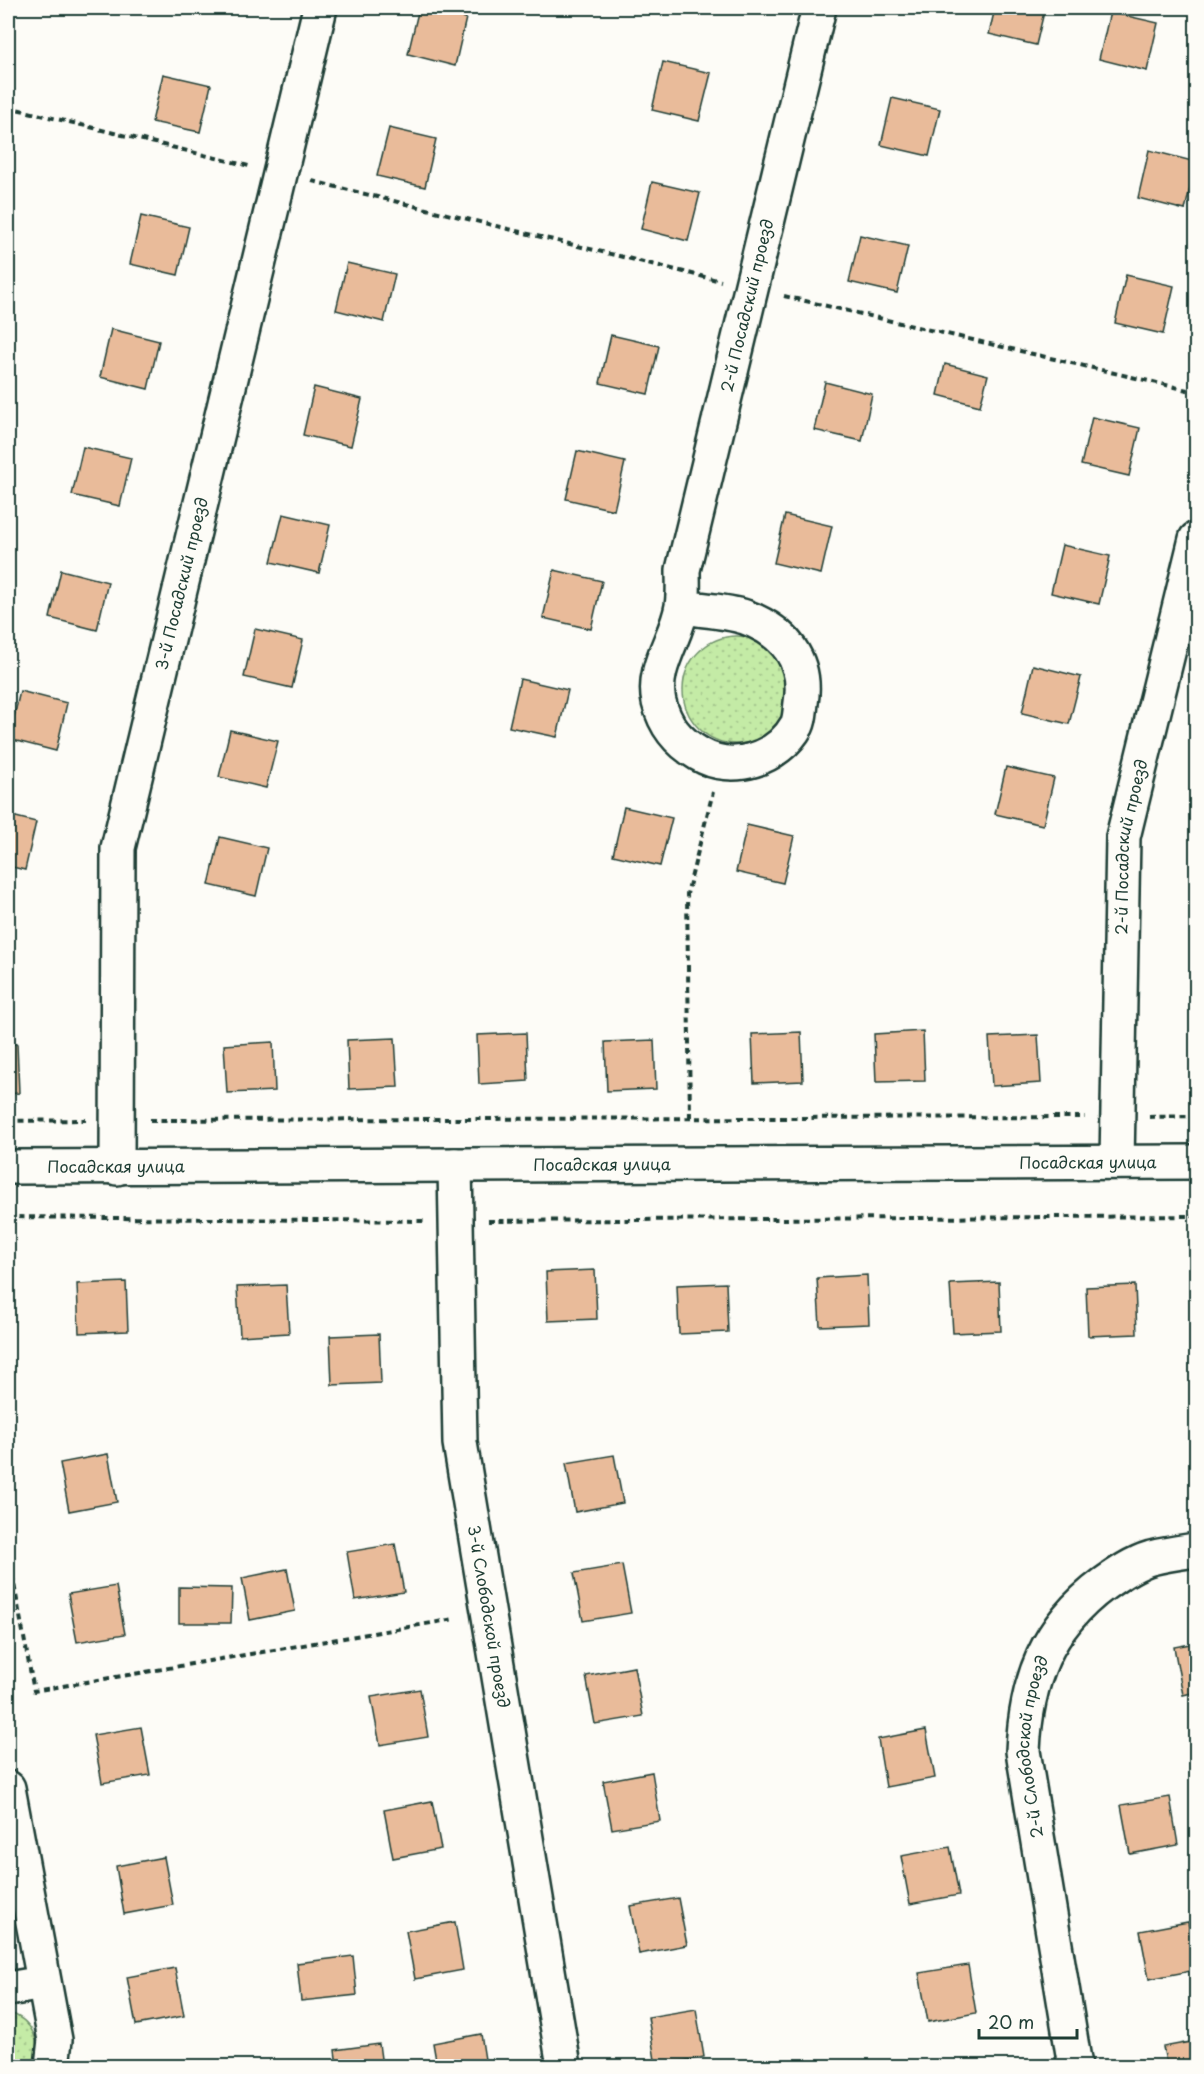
<svg xmlns="http://www.w3.org/2000/svg" width="1204" height="2074" font-family="'Playpen Sans',sans-serif">
  <style>
    .grass { fill: url(#grass-dots); stroke: #72946d; stroke-width: 1.5 }
    .building { fill: #e9bb9a; stroke: #1f3d34; stroke-width: 1.5 }
    .lines { fill: none; stroke-linecap: round; stroke-linejoin: round }
    .minor-casing { stroke: #1f3d34; stroke-width: 38 }
    .path { stroke: #1f3d34; stroke-width: 4; stroke-dasharray: 6 4.5; stroke-linecap: butt }
    .minor { stroke: #fdfcf7; stroke-width: 33 }
    .labels { text-anchor: middle; stroke-width: 5; stroke-linejoin: round; paint-order: stroke }
    .street-label { font-size: 16px; fill: #1f3d34; stroke: #fdfcf7 }
  </style>
  <defs>
    <pattern id="grass-dots" width="8" height="8" patternUnits="userSpaceOnUse" patternTransform="scale(1.5)"><rect width="8" height="8" fill="#c4eba6"/><path d="M2 2h.1M6 6h.1" fill="none" stroke="#a8ca90" stroke-width="1.8" stroke-linecap="round"/></pattern>
  </defs>
  <rect width="100%" height="100%" fill="#fdfcf7"/>
  <filter id="ink" filterUnits="userSpaceOnUse"><feTurbulence type="fractalNoise" baseFrequency=".0167" numOctaves="2"/><feDisplacementMap in="SourceGraphic" scale="12" xChannelSelector="R" yChannelSelector="G"/><feConvolveMatrix kernelMatrix="1 2 1 2 8 2 1 2 1" color-interpolation-filters="sRGB"/></filter>
  <g filter="url(#ink)">
    <!-- grass -->
    <g class="grass">
      <circle cx="737" cy="690" r="54"/>
      <path d="M8,2012C32,2020 43,2042 33,2066H8Z"/>
    </g>
    <!-- building -->
    <g class="building">
      <path d="M419,8L466,18L455,66L408,54Z"/>
      <path d="M995,8H1045L1036,45L989,34Z"/>
      <path d="M1110,12L1158,23L1147,71L1099,59Z"/>
      <path d="M663,62L711,73L699,121L652,110Z"/>
      <path d="M163,74L211,85L200,132L152,122Z"/>
      <path d="M892,98L940,109L929,156L881,145Z"/>
      <path d="M389,128L436,139L425,187L377,176Z"/>
      <path d="M1149,150L1196,162L1185,210L1138,198Z"/>
      <path d="M652,182L700,193L688,241L641,229Z"/>
      <path d="M141,216L189,227L178,275L130,264Z"/>
      <path d="M860,235L908,246L897,293L849,282Z"/>
      <path d="M347,263L395,274L384,322L336,310Z"/>
      <path d="M1126,275L1174,286L1163,334L1115,323Z"/>
      <path d="M111,329L159,341L148,389L100,377Z"/>
      <path d="M611,335L659,346L648,394L600,383Z"/>
      <path d="M945,364L988,375L980,406L938,395Z"/>
      <path d="M825,382L872,394L862,441L814,430Z"/>
      <path d="M314,387L362,399L351,446L303,435Z"/>
      <path d="M1092,417L1140,428L1129,476L1081,465Z"/>
      <path d="M83,447L131,458L120,506L72,495Z"/>
      <path d="M577,451L625,462L614,510L566,499Z"/>
      <path d="M283,514L330,525L319,573L271,562Z"/>
      <path d="M785,515L832,526L821,574L774,563Z"/>
      <path d="M1062,545L1110,556L1099,604L1051,593Z"/>
      <path d="M61,570L108,582L97,630L50,618Z"/>
      <path d="M554,570L602,581L591,629L543,618Z"/>
      <path d="M255,629L303,640L292,688L244,677Z"/>
      <path d="M1033,665L1081,677L1069,724L1022,713Z"/>
      <path d="M520,679L568,690L557,737L509,727Z"/>
      <path d="M20,691L67,703L56,751L9,739Z"/>
      <path d="M230,730L278,741L266,788L219,777Z"/>
      <path d="M1006,767L1054,778L1043,825L995,814Z"/>
      <path d="M624,807L672,818L660,866L613,855Z"/>
      <path d="M8,815L36,822L25,870L8,866Z"/>
      <path d="M747,825L794,836L783,883L736,872Z"/>
      <path d="M220,837L267,848L256,896L209,885Z"/>
      <path d="M923,1031L925,1081L876,1082L874,1034Z"/>
      <path d="M801,1032L803,1081L754,1083L752,1034Z"/>
      <path d="M526,1033L528,1081L479,1084L477,1035Z"/>
      <path d="M1038,1035L1041,1083L992,1086L989,1037Z"/>
      <path d="M395,1038L398,1087L349,1089L347,1040Z"/>
      <path d="M654,1040L656,1089L607,1091L605,1042Z"/>
      <path d="M273,1042L275,1091L227,1093L224,1045Z"/>
      <path d="M17,1044L19,1093L8,1094V1045Z"/>
      <path d="M595,1270L597,1319L548,1321L546,1272Z"/>
      <path d="M867,1275L869,1324L820,1326L817,1278Z"/>
      <path d="M126,1282L128,1331L79,1333L77,1284Z"/>
      <path d="M999,1282L1001,1331L953,1333L950,1284Z"/>
      <path d="M726,1283L728,1332L679,1334L677,1285Z"/>
      <path d="M286,1285L289,1333L240,1336L237,1287Z"/>
      <path d="M1135,1285L1137,1334L1088,1336L1086,1287Z"/>
      <path d="M379,1334L381,1383L332,1385L330,1336Z"/>
      <path d="M108,1454L117,1502L69,1511L60,1463Z"/>
      <path d="M614,1455L623,1503L575,1512L566,1463Z"/>
      <path d="M395,1544L404,1592L355,1600L347,1552Z"/>
      <path d="M622,1565L631,1613L583,1621L574,1573Z"/>
      <path d="M287,1569L295,1611L250,1620L242,1578Z"/>
      <path d="M116,1586L125,1634L77,1642L68,1594Z"/>
      <path d="M179,1587L232,1588L231,1623H179Z"/>
      <path d="M1196,1643V1692L1183,1695L1174,1647Z"/>
      <path d="M634,1667L643,1716L595,1724L586,1676Z"/>
      <path d="M420,1689L428,1737L380,1745L371,1697Z"/>
      <path d="M141,1727L150,1775L102,1783L93,1735Z"/>
      <path d="M926,1730L935,1778L886,1787L878,1739Z"/>
      <path d="M652,1772L660,1821L612,1829L603,1781Z"/>
      <path d="M1170,1797L1178,1845L1130,1854L1121,1805Z"/>
      <path d="M432,1801L441,1849L393,1858L384,1810Z"/>
      <path d="M950,1847L959,1895L910,1904L901,1856Z"/>
      <path d="M164,1857L173,1905L124,1914L116,1866Z"/>
      <path d="M678,1898L687,1945L639,1954L630,1906Z"/>
      <path d="M455,1922L463,1970L415,1979L406,1931Z"/>
      <path d="M1188,1922L1196,1970L1149,1979L1140,1931Z"/>
      <path d="M353,1956L357,1995L301,2001L297,1963Z"/>
      <path d="M968,1965L976,2013L928,2022L919,1973Z"/>
      <path d="M175,1968L184,2016L136,2025L127,1977Z"/>
      <path d="M696,2009L704,2057L656,2066L648,2017Z"/>
      <path d="M481,2034L486,2066H437L433,2043Z"/>
      <path d="M1196,2041V2066H1167L1163,2047Z"/>
      <path d="M379,2044L382,2066H337L335,2050Z"/>
    </g>
    <g class="lines">
      <defs>
        <g id="minor">
          <path id="s1" d="M682,607C701,610 727,611 745,617C784,631 808,660 801,703C800,710 800,719 797,725C778,759 733,774 699,754C678,742 665,726 659,702C651,668 677,638 682,606C684,594 683,581 683,570L819,8"/>
          <path id="s2" d="M1117,1162L1123,837L1196,539"/>
          <path id="s3" d="M455,1165L460,1443L564,2066"/>
          <path id="s4" d="M8,1167L1196,1162"/>
          <path id="s5" d="M117,1168L118,848L320,8"/>
          <path d="M8,1788L55,2040L52,2066"/>
          <path d="M8,1989L43,1983"/>
          <path id="s6" d="M1075,2066L1023,1751C1026,1681 1046,1627 1104,1584C1118,1574 1134,1563 1151,1558C1166,1554 1182,1552 1196,1550"/>
        </g>
      </defs>
      <!-- minor casing -->
      <use href="#minor" class="minor-casing"/>
      <!-- path -->
      <g class="path">
        <path d="M8,107L249,166"/>
        <path d="M312,181L721,281"/>
        <path d="M784,296L1196,392"/>
        <path d="M1149,1117L1196,1116"/>
        <path d="M690,1118L687,894L713,792"/>
        <path d="M150,1120L1085,1117"/>
        <path d="M8,1121L86,1120"/>
        <path d="M8,1217L424,1221"/>
        <path d="M488,1221L1196,1216"/>
        <path d="M8,1569L11,1568L34,1691L455,1619"/>
      </g>
      <!-- minor -->
      <use href="#minor" class="minor"/>
    </g>
  </g>
  <g class="labels">
    <!-- street labels -->
    <g class="street-label">
      <text dy="6" stroke="none"><textPath href="#s1" startOffset="788">2-й Посадский проезд</textPath></text>
      <text dy="6" stroke="none"><textPath href="#s5" startOffset="592">3-й Посадский проезд</textPath></text>
      <text dy="6" stroke="none"><textPath href="#s2" startOffset="316">2-й Посадский проезд</textPath></text>
      <text dy="6" stroke="none"><textPath href="#s4" startOffset="1080">Посадская улица</textPath></text>
      <text dy="6" stroke="none"><textPath href="#s4" startOffset="594">Посадская улица</textPath></text>
      <text dy="6" stroke="none"><textPath href="#s4" startOffset="108">Посадская улица</textPath></text>
      <text dy="6" stroke="none"><textPath href="#s3" startOffset="454">3-й Слободской проезд</textPath></text>
      <text dy="6" stroke="none"><textPath href="#s6" startOffset="324">2-й Слободской проезд</textPath></text>
    </g>
  </g>
  <!-- margin -->
  <rect width="1204" height="2074" fill="none" stroke="#fdfcf7" stroke-width="30"/>
  <rect x="15" y="15" width="1174" height="2044" fill="none" stroke="#1f3d34" stroke-width="2" filter="url(#ink)"/>
  <!-- scale -->
  <path d="M979 2029v9h98v-9" fill="none" stroke="#1f3d34" stroke-width="3"/>
  <text x="988" y="2029" font-size="18" fill="#1f3d34" stroke="#fdfcf7" stroke-width="4.5" paint-order="stroke">20 m</text>
</svg>
